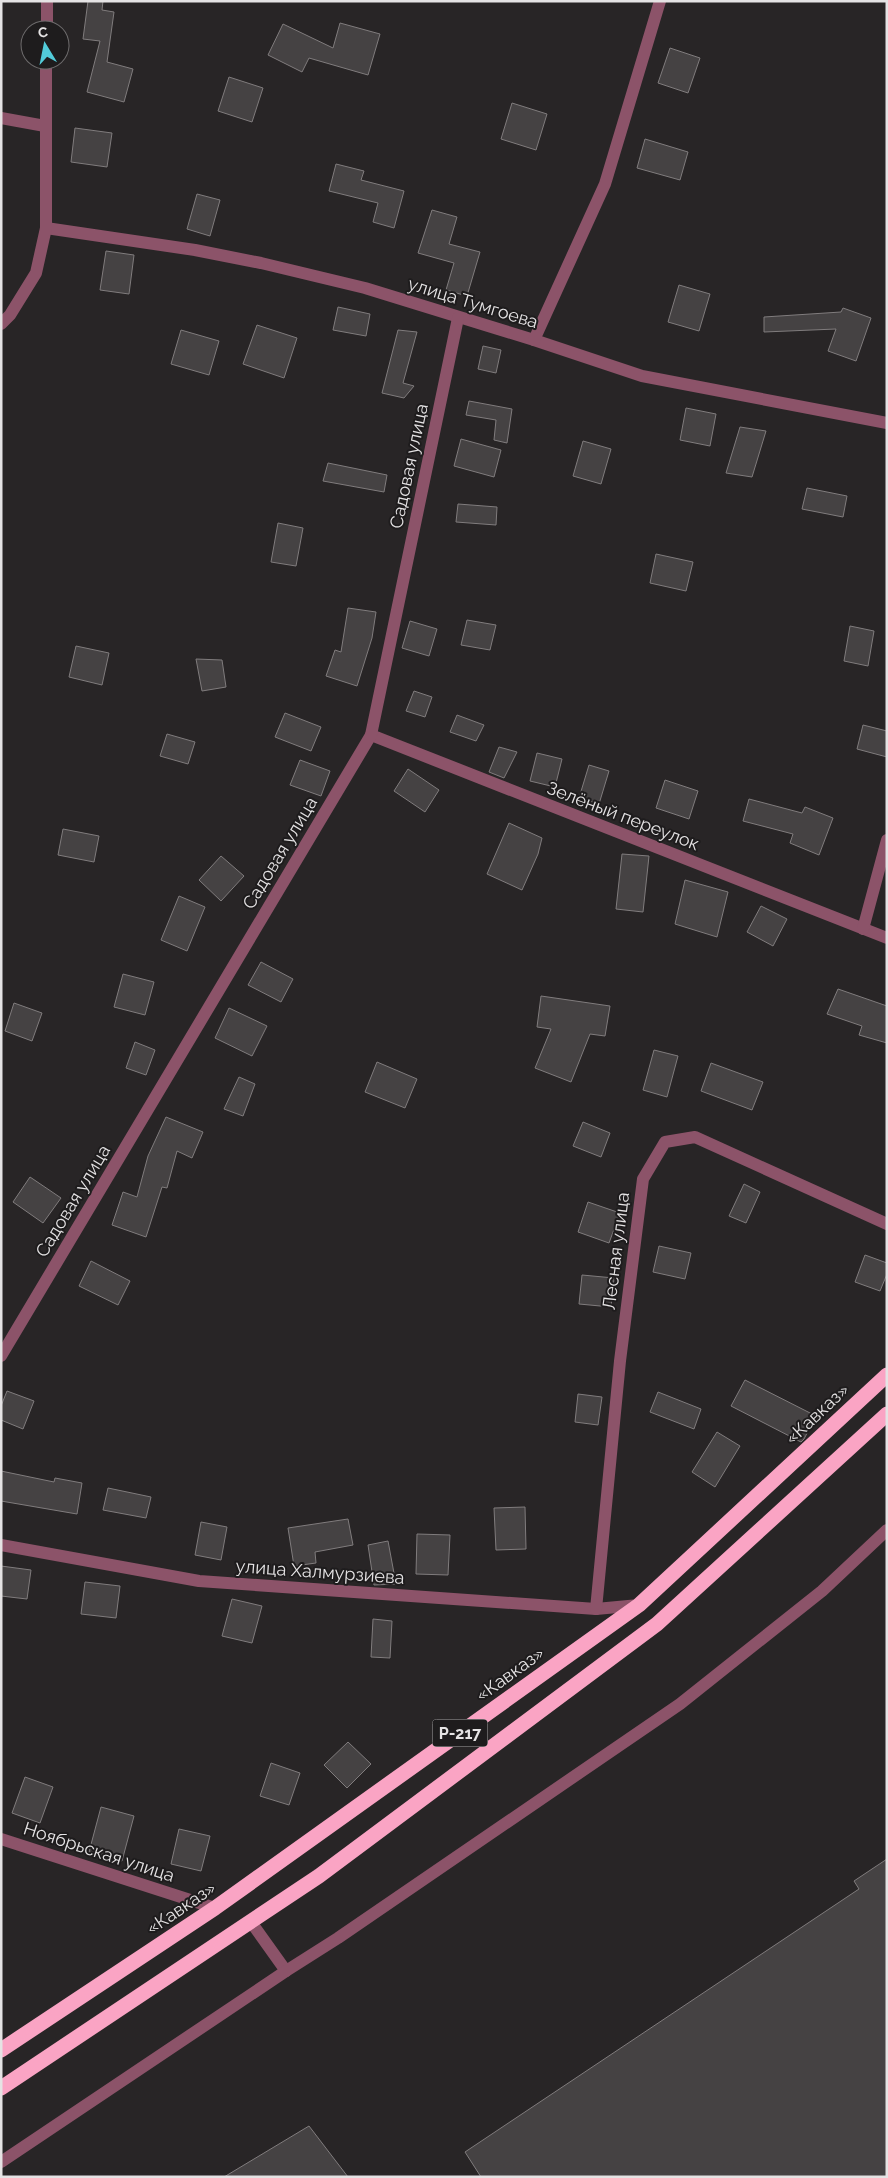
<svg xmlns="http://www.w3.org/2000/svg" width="888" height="2178" font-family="Raleway,sans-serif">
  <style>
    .building { fill: #454243; stroke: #807c7d }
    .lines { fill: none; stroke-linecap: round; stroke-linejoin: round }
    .minor { stroke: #8c5369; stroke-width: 12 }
    .highway { stroke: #faa4c4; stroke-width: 15 }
    .labels { text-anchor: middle; stroke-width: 4; stroke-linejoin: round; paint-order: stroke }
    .shield { fill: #1e1c1d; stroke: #a9a7a8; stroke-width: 1 }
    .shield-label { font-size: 16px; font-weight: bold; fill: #e5e3e4 }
    .street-label { font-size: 18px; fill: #e5e3e4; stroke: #1e1c1d }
  </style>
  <rect width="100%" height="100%" fill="#282526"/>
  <!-- building -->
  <g class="building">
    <path d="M88,1H103L102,10L114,12L107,62L133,69L124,102L87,92L100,41L83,39Z"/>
    <path d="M340,23L380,34L368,75L309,58L302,72L268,55L283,24L333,48Z"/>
    <path d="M670,48L700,58L688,93L658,83Z"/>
    <path d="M229,77L263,88L252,122L218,111Z"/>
    <path d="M512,103L547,114L536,150L501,139Z"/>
    <path d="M75,128L112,133L107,167L71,162Z"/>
    <path d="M645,139L688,152L680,180L637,168Z"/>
    <path d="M336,164L364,171L361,180L404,191L394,228L373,222L378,203L329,191Z"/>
    <path d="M197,194L220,200L210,236L187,229Z"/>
    <path d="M432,210L457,217L449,244L480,252L467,296L446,290L454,263L418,253Z"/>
    <path d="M106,251L134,255L129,294L100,290Z"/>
    <path d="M679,285L710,294L699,331L668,322Z"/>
    <path d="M338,307L370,314L366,336L333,330Z"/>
    <path d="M843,308L871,318L856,361L828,351L836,329L764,332V317L841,312Z"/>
    <path d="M257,325L297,338L284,378L243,364Z"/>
    <path d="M181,330L219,341L209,375L171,364Z"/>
    <path d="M398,330L417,332L403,383L414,386L404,398L382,393Z"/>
    <path d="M483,346L501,350L496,373L478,369Z"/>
    <path d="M469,401L512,409L507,443L494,440L496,420L466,415Z"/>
    <path d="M686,408L716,414L710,446L680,440Z"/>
    <path d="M740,427L766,431L752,477L726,473Z"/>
    <path d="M461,439L501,450L494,477L454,466Z"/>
    <path d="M583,441L611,449L601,484L573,476Z"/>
    <path d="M328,463L387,475L384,492L323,481Z"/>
    <path d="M807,488L847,496L843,517L802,509Z"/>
    <path d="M458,504L497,507L496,525L456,522Z"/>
    <path d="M278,523L303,528L296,566L271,562Z"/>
    <path d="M656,554L693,562L686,591L650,583Z"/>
    <path d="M348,608L376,612L372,638L357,686L326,676L335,650L341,652Z"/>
    <path d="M467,620L496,625L490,650L461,645Z"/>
    <path d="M410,621L437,629L429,656L402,648Z"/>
    <path d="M850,626L874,631L868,666L844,661Z"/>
    <path d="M76,646L109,653L102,685L69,677Z"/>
    <path d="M196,659L222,660L226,687L202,691Z"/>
    <path d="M414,691L432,697L425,717L406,711Z"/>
    <path d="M285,713L321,727L311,751L275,737Z"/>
    <path d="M457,715L484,725L476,741L450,732Z"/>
    <path d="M863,725L887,731V757L857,749Z"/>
    <path d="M167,734L195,742L188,764L160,756Z"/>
    <path d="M499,747L517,752L504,778L489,772Z"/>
    <path d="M537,753L562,759L555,787L530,781Z"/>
    <path d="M300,760L330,771L321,796L290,785Z"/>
    <path d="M589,765L609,771L599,804L579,798Z"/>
    <path d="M408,769L439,790L425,812L394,791Z"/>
    <path d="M665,780L698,791L689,819L656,808Z"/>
    <path d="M749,799L802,813L805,807L833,818L819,855L790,843L793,834L743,821Z"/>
    <path d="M509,823L542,838L538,854L522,890L487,874Z"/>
    <path d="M63,829L99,836L94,862L58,855Z"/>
    <path d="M622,854L649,856L643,912L616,909Z"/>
    <path d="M221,856L244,876L221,901L199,880Z"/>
    <path d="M685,880L728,892L717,937L675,924Z"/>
    <path d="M179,896L205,907L187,951L161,940Z"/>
    <path d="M761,906L787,919L773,946L747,932Z"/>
    <path d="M261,962L293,979L281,1002L248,985Z"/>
    <path d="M123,974L154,982L145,1015L114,1007Z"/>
    <path d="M838,989L887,1006V1043L859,1035L862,1026L827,1014Z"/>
    <path d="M541,996L610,1006L605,1036L590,1034L571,1082L535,1068L551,1029L537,1027Z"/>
    <path d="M14,1003L42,1013L32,1041L5,1031Z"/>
    <path d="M229,1008L267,1026L252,1056L215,1038Z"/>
    <path d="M135,1042L155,1050L146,1075L126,1068Z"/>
    <path d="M654,1050L678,1056L667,1097L643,1090Z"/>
    <path d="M377,1062L417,1079L405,1108L365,1092Z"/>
    <path d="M711,1063L763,1082L752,1110L701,1091Z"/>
    <path d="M239,1077L255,1084L243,1116L224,1109Z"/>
    <path d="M166,1117L203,1132L192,1158L177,1151L167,1188L162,1187L146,1237L112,1225L123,1192L137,1197L148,1156Z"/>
    <path d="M583,1122L610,1133L601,1157L573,1146Z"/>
    <path d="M30,1177L61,1198L43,1223L13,1202Z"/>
    <path d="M744,1184L760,1192L746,1223L729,1216Z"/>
    <path d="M588,1202L620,1213L609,1243L578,1232Z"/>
    <path d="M659,1246L691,1253L685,1279L653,1272Z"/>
    <path d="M865,1255L887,1263V1274L880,1291L855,1282Z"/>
    <path d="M91,1261L130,1281L118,1305L79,1286Z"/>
    <path d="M582,1275L614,1278L611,1307L579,1304Z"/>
    <path d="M745,1380L816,1416L804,1439L801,1442L731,1406Z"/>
    <path d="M7,1391L34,1401L23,1429L1,1420V1406Z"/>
    <path d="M658,1392L701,1409L694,1429L650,1412Z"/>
    <path d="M578,1394L602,1397L598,1425L575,1422Z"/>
    <path d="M717,1432L740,1446L715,1487L692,1472Z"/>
    <path d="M1,1471L54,1482L55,1478L82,1483L77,1514L1,1501Z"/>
    <path d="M108,1488L151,1497L146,1518L103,1510Z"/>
    <path d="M525,1507L526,1549L496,1550L494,1508Z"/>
    <path d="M348,1519L353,1545L315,1552L316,1563L294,1566L288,1528Z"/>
    <path d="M201,1522L227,1527L221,1560L195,1555Z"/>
    <path d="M417,1534L450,1535L448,1575L416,1574Z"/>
    <path d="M388,1541L396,1584L374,1585L368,1545Z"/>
    <path d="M1,1566L31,1570L27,1599L1,1596Z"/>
    <path d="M85,1582L120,1586L116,1618L81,1614Z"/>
    <path d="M232,1599L262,1606L252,1643L222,1636Z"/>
    <path d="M373,1619L392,1621L390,1658L371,1657Z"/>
    <path d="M348,1742L371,1764L347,1788L324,1765Z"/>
    <path d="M271,1763L300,1773L289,1805L260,1796Z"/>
    <path d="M25,1777L53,1787L40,1823L12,1813Z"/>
    <path d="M101,1807L134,1816L122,1861L89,1852Z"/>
    <path d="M179,1829L210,1836L201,1871L171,1864Z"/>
    <path d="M887,1859V2177H481L465,2152L859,1889L854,1881Z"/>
    <path d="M309,2126L348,2177H224Z"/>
  </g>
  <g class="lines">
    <!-- minor -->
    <g class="minor">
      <path d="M47,30V1"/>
      <path d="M1,118L45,126"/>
      <path d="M46,228L195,250L261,263L365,288L534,340L642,376L887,423"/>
      <path d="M1,324L10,315L36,273L46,228V60"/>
      <path d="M534,340L605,184L660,1"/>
      <path d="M371,735L887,938"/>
      <path d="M863,929L887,840"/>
      <path d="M1,1356L371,735L458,318"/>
      <path d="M1,1545L199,1581L596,1609L639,1605"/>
      <path d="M596,1609L620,1361L643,1179L665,1142L695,1137L887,1224"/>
      <path d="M1,1839L215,1908"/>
      <path d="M251,1922L286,1971"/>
      <path d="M1,2162L286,1971L338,1938L680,1704L822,1591L887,1530"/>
    </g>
    <!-- highway -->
    <g class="highway">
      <path d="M1,2050L215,1908L639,1605L887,1375"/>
      <path d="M1,2088L319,1876L657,1624L887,1414"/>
    </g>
  </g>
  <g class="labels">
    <!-- shield labels -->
    <rect class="shield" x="432.5" y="1719.5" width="55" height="27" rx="4"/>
    <g class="shield-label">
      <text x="460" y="1739">Р-217</text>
    </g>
    <!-- street labels -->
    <g class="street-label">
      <text transform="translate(473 303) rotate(17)" y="6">улица Тумгоева</text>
      <text transform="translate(409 466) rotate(-78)" y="6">Садовая улица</text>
      <text transform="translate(623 816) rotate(21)" y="6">Зелёный переулок</text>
      <text transform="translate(280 853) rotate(-59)" y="6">Садовая улица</text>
      <text transform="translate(73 1201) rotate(-59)" y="6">Садовая улица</text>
      <text transform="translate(616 1251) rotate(-83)" y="6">Лесная улица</text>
      <text transform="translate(817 1414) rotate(-43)" y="6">«Кавказ»</text>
      <text transform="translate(320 1572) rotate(4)" y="6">улица Халмурзиева</text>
      <text transform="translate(510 1674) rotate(-36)" y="6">«Кавказ»</text>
      <text transform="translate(99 1852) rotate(18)" y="6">Ноябрьская улица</text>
      <text transform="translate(181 1908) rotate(-34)" y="6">«Кавказ»</text>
    </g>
  </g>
  <!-- border -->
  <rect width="888" height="2178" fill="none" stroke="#e5e3e4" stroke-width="5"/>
  <!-- north arrow -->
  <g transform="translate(45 45) rotate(350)"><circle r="24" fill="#1e1c1d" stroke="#6e6c6d"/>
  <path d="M0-4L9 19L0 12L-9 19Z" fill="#52cbd9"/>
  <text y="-8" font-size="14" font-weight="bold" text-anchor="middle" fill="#e5e3e4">С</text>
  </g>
</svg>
